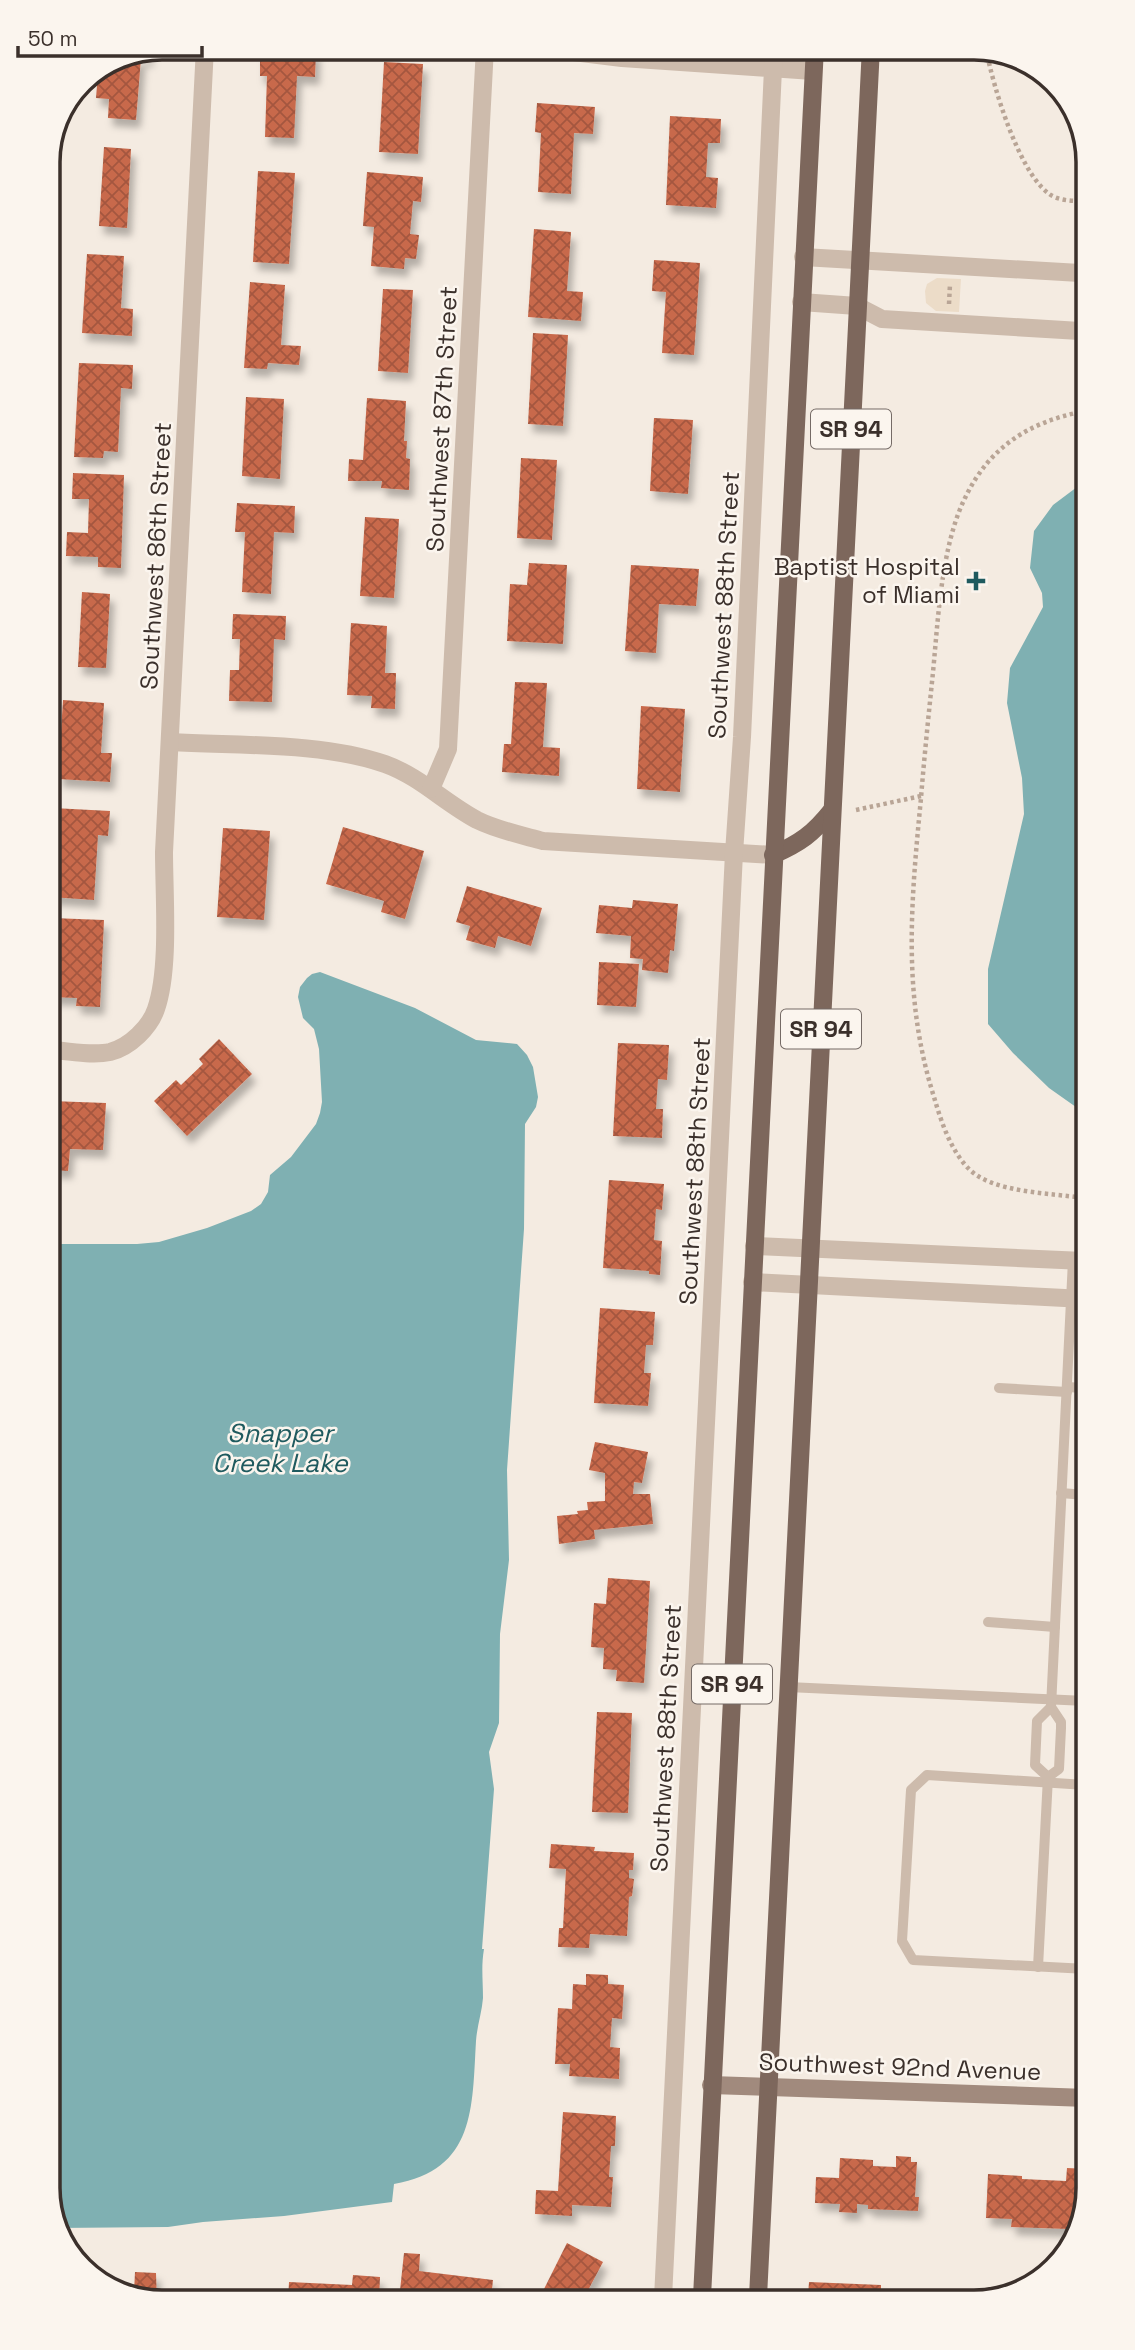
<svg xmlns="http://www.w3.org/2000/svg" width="1135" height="2350" font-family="'Space Grotesk',sans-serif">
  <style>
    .plaza { fill: #ecdcc8 }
    .water { fill: #7fb0b2 }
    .building { fill: url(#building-cross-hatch); filter: url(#shadow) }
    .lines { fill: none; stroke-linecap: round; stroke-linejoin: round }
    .path { stroke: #b9a596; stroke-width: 4.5; stroke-dasharray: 3.5 3.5; stroke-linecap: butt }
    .lane { stroke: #cdbbac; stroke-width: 10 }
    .street { stroke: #cdbbac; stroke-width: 18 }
    .secondary { stroke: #a18a7d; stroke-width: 18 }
    .primary { stroke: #7d675c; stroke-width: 18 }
    .poi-dot { fill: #1f5a5e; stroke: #fbf5ee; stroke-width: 2.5 }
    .labels { text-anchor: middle; stroke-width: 5; stroke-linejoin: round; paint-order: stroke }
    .shield { fill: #fbf5ee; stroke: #756b66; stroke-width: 2 }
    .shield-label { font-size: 23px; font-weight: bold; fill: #3b302b }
    .street-label { font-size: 24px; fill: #3b302b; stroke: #fbf5ee }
    .poi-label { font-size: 24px; fill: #3b302b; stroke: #fbf5ee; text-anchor: end }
    .water-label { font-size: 26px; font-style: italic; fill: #1f5a5e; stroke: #fbf5ee }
    .rim { fill: none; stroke: #3b302b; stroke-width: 3.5 }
  </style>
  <defs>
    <pattern id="building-cross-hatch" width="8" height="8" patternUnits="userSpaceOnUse" patternTransform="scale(1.75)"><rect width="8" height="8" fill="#c8694b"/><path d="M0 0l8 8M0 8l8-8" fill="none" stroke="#a4573f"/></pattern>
    <filter id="shadow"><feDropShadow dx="4.5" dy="8" stdDeviation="3.5" flood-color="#0004"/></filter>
  </defs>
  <rect width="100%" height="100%" fill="#f4ebe1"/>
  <!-- plaza -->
  <path class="plaza" d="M937,278L961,279L959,312L936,311L926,303L925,291L927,284Z"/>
  <!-- water -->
  <g class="water">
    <path d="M1081,484L1083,1112L1049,1088L1013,1053L988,1024V969L1024,814L1022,778L1007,703L1010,668L1043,607L1042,593L1030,568L1034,531L1053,505Z"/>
    <path d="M320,972L415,1008L476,1040L517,1044L527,1055L533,1067L538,1097L536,1107L525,1124L524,1229L507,1470L509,1560L500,1634L499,1723L489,1752L494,1789L482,1949H484C481,1966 483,1981 483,1998C482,2012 477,2026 476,2041C472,2107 476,2170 394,2184L392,2202L284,2216L203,2222L168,2227L56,2228L52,1244H137L159,1242L207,1228L251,1211L261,1204L268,1192L270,1175L291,1157L316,1124L320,1113L322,1102L319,1049L314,1029L303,1018L298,997L300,987L307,978L312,974Z"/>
  </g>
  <!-- building -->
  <g class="building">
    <path d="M260,49L316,51L315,77L297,76L294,138L265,137L267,76H260Z"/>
    <path d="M149,52V59L141,58L136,120L108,118L109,99L96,98L98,73Z"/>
    <path d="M384,62L423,64L418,154L379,152Z"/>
    <path d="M537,103L595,107L593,134L574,133L571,194L538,192L541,133L535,132Z"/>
    <path d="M670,116L721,119L720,143H708L706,177L718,178L716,208L666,205Z"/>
    <path d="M104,147L131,149L127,228L99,226Z"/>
    <path d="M258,171L295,173L289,264L253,262Z"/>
    <path d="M367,172L423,177L421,202L413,201L410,234L419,235L416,259L405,258L404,269L371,266L374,227L363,226Z"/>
    <path d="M534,229L571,232L567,291L583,292L581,321L528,317Z"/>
    <path d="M87,254L124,256L121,308L133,309L132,336L82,333Z"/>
    <path d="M654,260L700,263L694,355L662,353L666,292L652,291Z"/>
    <path d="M250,282L285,285L281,345L301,346L299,365L268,363L267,369L244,368Z"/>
    <path d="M383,289L413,290L408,373L378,371Z"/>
    <path d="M533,333L568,335L563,426L528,424Z"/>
    <path d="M79,363L133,365L132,389L121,388L118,452L104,451L103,458L74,457Z"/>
    <path d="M246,397L284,399L280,479L242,476Z"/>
    <path d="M367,398L406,401L404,441H407L406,458L410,459L409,490L381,488L382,481H348L349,459L363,460Z"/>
    <path d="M654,418L693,420L688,494L650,491Z"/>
    <path d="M521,458L557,460L552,540L517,538Z"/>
    <path d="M73,473L124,475L121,568L98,567V557L66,556L67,532L88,533L89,499H72Z"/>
    <path d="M237,503L295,506L294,533L274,532L271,594L242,592L245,532H235Z"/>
    <path d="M365,517L399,519L394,598L360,596Z"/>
    <path d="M529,563L567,565L563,644L507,641L510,584L527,585Z"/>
    <path d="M631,565L699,569L696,606L659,604L656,653L625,651Z"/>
    <path d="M82,592L110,594L106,668L78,667Z"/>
    <path d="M233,614L286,616L285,640L274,639L272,702L229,701L230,670H239L240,639H232Z"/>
    <path d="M351,623L387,626L385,673H396L395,709L371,708L372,696L347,695Z"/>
    <path d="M515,682L547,683L543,747L560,748L559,776L502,772L504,744H511Z"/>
    <path d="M63,700L104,703L101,753H112L110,782L58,779Z"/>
    <path d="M641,706L685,709L680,792L637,789Z"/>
    <path d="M53,808L110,811L108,836L98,835L94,900L50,897V834Z"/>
    <path d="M343,827L424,851L405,919L381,912L384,901L326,884Z"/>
    <path d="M223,828L270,831L264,920L217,917Z"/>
    <path d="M467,886L542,908L531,946L498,936L495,948L466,940L470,926L456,922Z"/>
    <path d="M633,900L678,904L674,951L670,950L668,973L642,970L643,959L630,958L631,936L596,933L599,905L632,908Z"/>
    <path d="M52,918L104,920L100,1007L76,1006L77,998L51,997Z"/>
    <path d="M599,962L639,964L636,1007L597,1005Z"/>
    <path d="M219,1039L252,1074L187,1136L154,1101L176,1080L181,1085L203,1064L199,1059Z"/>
    <path d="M618,1043L669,1045L667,1080L658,1079L656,1109H663L662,1138L613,1136Z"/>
    <path d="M51,1101L106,1103L103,1150L70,1149L68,1171L52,1170Z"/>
    <path d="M609,1180L664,1184L662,1210L656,1209L654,1240L662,1241L660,1275L649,1274V1271L603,1268Z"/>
    <path d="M600,1308L655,1312L653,1345H646L644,1373H651L648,1406L594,1403Z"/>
    <path d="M595,1442L648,1452L642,1483L634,1482L633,1494H650L653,1524L594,1530L595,1539L559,1544L557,1516L578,1514L577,1511L588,1510L587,1502L605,1501V1473L589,1470Z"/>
    <path d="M608,1578L650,1581L644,1683L616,1681L617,1670L603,1669L604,1648L591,1647L594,1603L606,1604Z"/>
    <path d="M597,1712L632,1713L628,1813L592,1812Z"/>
    <path d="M551,1844L595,1847L594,1851L634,1853L633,1870H629V1878L634,1879L632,1896L629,1897L627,1936L590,1934L589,1948L558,1947L559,1928H563L566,1869L549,1868Z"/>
    <path d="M586,1974L608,1975V1984L624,1985L622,2019L612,2018L610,2047L620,2048L619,2079L569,2076L570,2064H555L558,2008L572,2009L573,1984L586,1985Z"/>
    <path d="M563,2112L616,2116L615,2146H611L609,2177H613L611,2207L572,2205V2216L535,2214L536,2190L558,2191Z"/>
    <path d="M896,2156L911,2157V2162H917L915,2197H919L918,2211L868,2209V2205L857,2204V2213L839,2212L840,2204L815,2203L816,2177L839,2178L840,2158L873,2160V2166L896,2167Z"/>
    <path d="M1067,2168L1088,2169V2189L1074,2233H1069V2229L1011,2227L1012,2219L986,2218L988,2174L1022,2176V2179L1066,2181Z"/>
    <path d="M567,2243L603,2262L584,2298L539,2299Z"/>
    <path d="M404,2253L420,2254L419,2271L493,2280L491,2299L399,2300Z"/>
    <path d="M135,2272L156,2273L157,2303L122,2292H134Z"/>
    <path d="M353,2275L380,2277L379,2300L288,2301L289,2282L352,2285Z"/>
    <path d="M809,2282L881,2285V2296H808Z"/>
    <path d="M946,2289L1020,2292L1017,2294L946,2295Z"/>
    <path d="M181,2295L238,2300V2302H180Z"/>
  </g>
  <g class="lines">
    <!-- path -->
    <g class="path">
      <path d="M986,49C993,86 1018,170 1048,193C1056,200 1070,201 1080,201"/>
      <path d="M949,304L950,284"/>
      <path d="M1080,412C1028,423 990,447 966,496C940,547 938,626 932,682C928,721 924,760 921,798C911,902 902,996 934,1097C941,1121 950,1149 968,1168C991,1193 1051,1193 1084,1198"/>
      <path d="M856,810L921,796"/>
    </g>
    <!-- lane -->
    <g class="lane">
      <path d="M1067,1387L1084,1388"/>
      <path d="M999,1388L1067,1392"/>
      <path d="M1061,1493L1085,1495"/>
      <path d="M988,1622L1055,1627"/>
      <path d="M788,1687L1086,1701"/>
      <path d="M1048,1777L1059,1769L1061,1728V1722L1051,1707L1073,1260"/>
      <path d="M1086,1785L927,1775L911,1790L902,1941L913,1960L1087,1969"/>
      <path d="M1038,1967L1048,1777L1035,1765L1037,1721L1051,1707"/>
    </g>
    <!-- street -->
    <g class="street">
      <path d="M533,47L622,58L813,71"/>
      <path d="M803,257L1080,273"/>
      <path d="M801,302L857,306L882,319L1080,331"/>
      <path d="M171,742C238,746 322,742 385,764C419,776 445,803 477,820C497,830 521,835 543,841L773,855"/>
      <path d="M431,789L448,749L485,47"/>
      <path d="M51,1050C70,1051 92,1056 110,1052C130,1047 150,1027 156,1009C170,969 164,896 164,852L205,47"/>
      <path d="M754,1246L1084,1261"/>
      <path d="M752,1282L1084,1299"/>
      <path d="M663,2298L734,853L742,737L774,47"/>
    </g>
    <!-- secondary -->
    <path class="secondary" d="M711,2085L1087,2098"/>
    <!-- primary -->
    <g class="primary">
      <path d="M773,855C800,843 813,834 832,810"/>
      <path d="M702,2297L815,47"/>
      <path d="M758,2297L871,47"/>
    </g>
  </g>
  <!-- markers -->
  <path class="poi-dot" d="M972.5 570.5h7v7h7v7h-7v7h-7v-7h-7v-7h7z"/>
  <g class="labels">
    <!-- shield labels -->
    <g class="shield">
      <rect x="811" y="409.5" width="80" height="39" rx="5"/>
      <rect x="781" y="1009.5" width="80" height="39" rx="5"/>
      <rect x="692" y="1664.5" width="80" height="39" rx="5"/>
    </g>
    <g class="shield-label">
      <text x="851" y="437">SR 94</text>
      <text x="821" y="1037">SR 94</text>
      <text x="732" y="1692">SR 94</text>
    </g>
    <!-- street labels -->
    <g class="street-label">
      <text transform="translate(442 419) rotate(-87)" y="8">Southwest 87th Street</text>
      <text transform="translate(156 556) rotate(-87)" y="8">Southwest 86th Street</text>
      <text transform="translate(724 605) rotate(-87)" y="8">Southwest 88th Street</text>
      <text transform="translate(695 1171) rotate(-87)" y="8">Southwest 88th Street</text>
      <text transform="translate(666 1738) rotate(-87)" y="8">Southwest 88th Street</text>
      <text transform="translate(900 2067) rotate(2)" y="8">Southwest 92nd Avenue</text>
    </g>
    <!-- poi labels -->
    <g class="poi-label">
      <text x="960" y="575">Baptist Hospital<tspan x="960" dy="28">of Miami</tspan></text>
    </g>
    <!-- water labels -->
    <g class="water-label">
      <text x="280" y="1442">Snapper<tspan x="280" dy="30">Creek Lake</tspan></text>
    </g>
  </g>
  <!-- crop -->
  <path d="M0 0H1135V2350H0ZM162 60H974A102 102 0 0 1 1076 162V2188A102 102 0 0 1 974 2290H162A102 102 0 0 1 60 2188V162A102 102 0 0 1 162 60Z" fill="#fbf5ee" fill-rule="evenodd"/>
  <path class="rim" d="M162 60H974A102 102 0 0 1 1076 162V2188A102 102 0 0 1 974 2290H162A102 102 0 0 1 60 2188V162A102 102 0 0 1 162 60Z"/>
  <!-- scale -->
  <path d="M18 46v10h184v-10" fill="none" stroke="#3b302b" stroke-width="3.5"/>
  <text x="28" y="46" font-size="21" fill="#3b302b" stroke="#fbf5ee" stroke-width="5" paint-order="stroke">50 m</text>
</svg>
